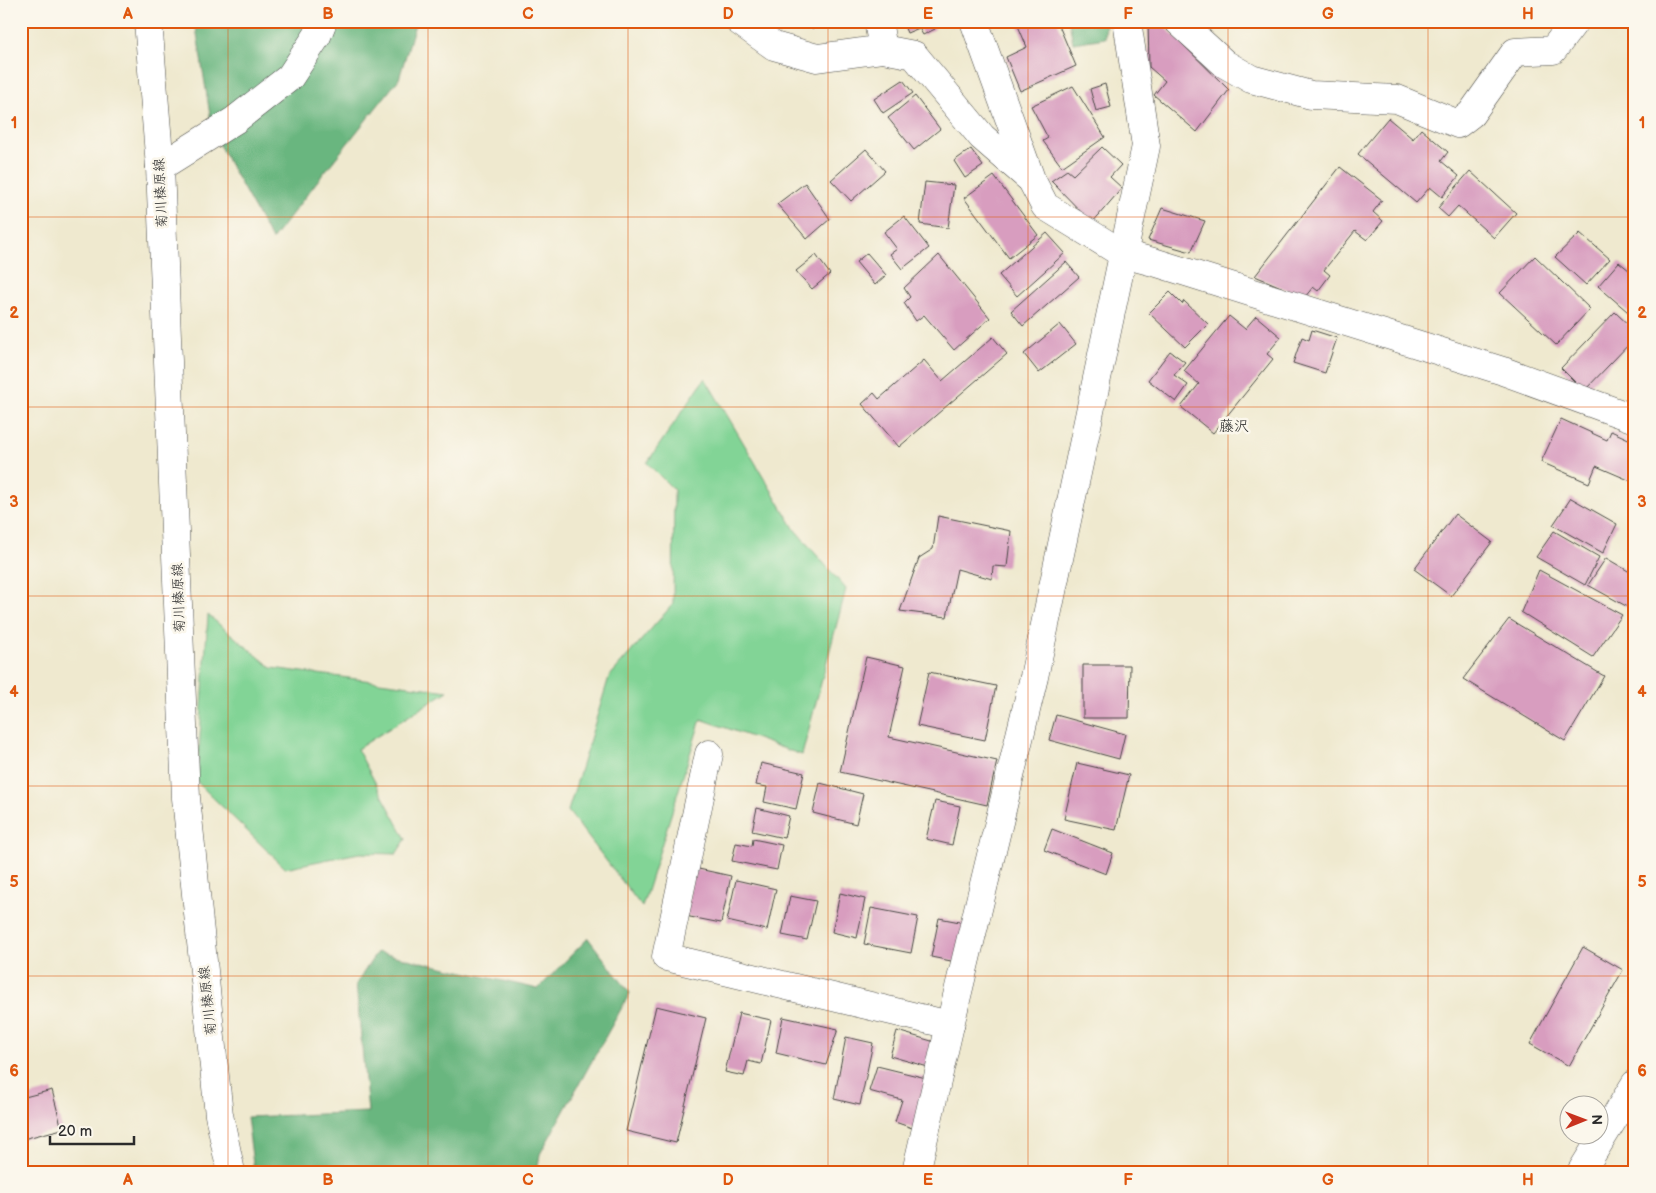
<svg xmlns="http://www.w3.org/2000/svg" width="1656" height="1193" font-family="'Balsamiq Sans','Klee One',sans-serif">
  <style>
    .green { fill: #82d496; stroke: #568060 }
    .forest { fill: #69b67f; stroke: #4a7055 }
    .building { fill: #d89dbf }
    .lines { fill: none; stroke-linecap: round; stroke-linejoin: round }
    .minor-casing { stroke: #484844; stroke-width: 29 }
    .major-casing { stroke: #484844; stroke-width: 29 }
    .minor { stroke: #fff; stroke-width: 28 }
    .major { stroke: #fff; stroke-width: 28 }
    .grid { fill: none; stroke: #df570e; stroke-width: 1; stroke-opacity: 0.55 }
    .labels { text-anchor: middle; stroke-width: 5; stroke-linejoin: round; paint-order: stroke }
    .street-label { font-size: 14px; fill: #2b2b2b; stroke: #fbf7ec }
    .neighbourhood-label { font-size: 15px; fill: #2b2b2b; stroke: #fbf7ec }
    .neatline { fill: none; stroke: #df570e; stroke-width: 2 }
    .grid-label { font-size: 16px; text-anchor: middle; font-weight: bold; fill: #df570e }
  </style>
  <rect width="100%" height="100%" fill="#fbf7ec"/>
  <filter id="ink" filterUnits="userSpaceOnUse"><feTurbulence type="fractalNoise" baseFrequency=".02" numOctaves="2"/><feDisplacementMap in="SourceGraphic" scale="10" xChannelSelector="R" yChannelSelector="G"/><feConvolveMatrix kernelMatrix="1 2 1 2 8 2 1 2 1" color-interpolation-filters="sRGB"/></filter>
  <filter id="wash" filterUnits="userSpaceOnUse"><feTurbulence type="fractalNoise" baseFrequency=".0096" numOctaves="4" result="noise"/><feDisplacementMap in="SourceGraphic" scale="20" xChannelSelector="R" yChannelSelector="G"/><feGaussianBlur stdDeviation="1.12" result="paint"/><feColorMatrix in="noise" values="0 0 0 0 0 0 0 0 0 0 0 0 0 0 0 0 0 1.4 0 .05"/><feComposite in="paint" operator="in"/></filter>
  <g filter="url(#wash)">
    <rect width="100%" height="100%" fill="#efe9cf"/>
    <!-- green -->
    <g class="green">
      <path d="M705,378L795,530L846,589L802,755L701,719L642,907L568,811L609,677L673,604L674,490L647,463Z"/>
      <path d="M208,615L272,668L448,691L357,749L406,839L396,854L359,853L285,868L197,782Z"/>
    </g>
    <!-- forest -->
    <g class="forest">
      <path d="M195,21H416L399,79L319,179L272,240L213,134Z"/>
      <path d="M1069,21H1106L1105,38L1073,43Z"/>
      <path d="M588,938L630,993L540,1154L537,1172H254L247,1117L368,1112L356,984L377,952L538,989Z"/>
    </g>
    <g id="blocks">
      <!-- building -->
      <g class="building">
        <path d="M804,21H819L812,29Z"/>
        <path d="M902,21H931L935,29L923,35L919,28L907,33Z"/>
        <path d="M1016,21H1057L1076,66L1020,91L1006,57L1027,47Z"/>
        <path d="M1148,21H1159L1229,90L1197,132L1154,95L1165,81L1149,67Z"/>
        <path d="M903,80L913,93L883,113L874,99Z"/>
        <path d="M1105,84L1111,107L1096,111L1090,89Z"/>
        <path d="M1073,86L1105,137L1062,167L1043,141L1048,138L1031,106Z"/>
        <path d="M915,96L940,129L914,150L888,118Z"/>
        <path d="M1388,118L1413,139L1421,129L1448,152L1441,161L1459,176L1442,197L1430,187L1416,203L1358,154Z"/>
        <path d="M1102,147L1121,165L1110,177L1122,188L1092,223L1051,181L1067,170L1073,175Z"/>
        <path d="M866,149L885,171L851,201L831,180Z"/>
        <path d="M971,149L983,166L965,178L954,161Z"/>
        <path d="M1340,167L1382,200L1373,212L1383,221L1367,240L1355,231L1324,270L1330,275L1318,291L1313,287L1305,297L1255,276Z"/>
        <path d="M1470,171L1516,213L1494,238L1458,206L1448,217L1438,208Z"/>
        <path d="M994,176L1038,235L1009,258L964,198Z"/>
        <path d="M925,182L954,185L948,228L920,224Z"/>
        <path d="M805,183L830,219L807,239L777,204Z"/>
        <path d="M1162,208L1205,221L1191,252L1148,240Z"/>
        <path d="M904,216L929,248L902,269L890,254L897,249L884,232Z"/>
        <path d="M1047,233L1065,253L1017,296L999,275Z"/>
        <path d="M1580,233L1610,259L1586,285L1555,257Z"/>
        <path d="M867,253L886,275L875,285L856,262Z"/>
        <path d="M816,255L830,274L812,289L796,271Z"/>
        <path d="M939,255L990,318L954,350L924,315L916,321L904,303L910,297L904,288Z"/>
        <path d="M1535,256L1590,309L1556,345L1500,293Z"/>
        <path d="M1066,262L1079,277L1023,326L1011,311Z"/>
        <path d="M1619,262L1635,275V318L1598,286Z"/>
        <path d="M1170,292L1182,304L1184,301L1208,324L1185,347L1149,313Z"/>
        <path d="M1615,312L1635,331V338L1584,391L1561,368Z"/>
        <path d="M1229,316L1245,329L1256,316L1281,337L1267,354L1273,359L1213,433L1181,407L1199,384L1184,371Z"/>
        <path d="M1060,324L1076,344L1039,373L1024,354Z"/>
        <path d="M1312,330L1337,338L1325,373L1293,363L1302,337L1309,340Z"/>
        <path d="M993,337L1007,354L899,447L862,404L874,393L879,399L924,360L942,381Z"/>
        <path d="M1170,351L1185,362L1174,375L1188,385L1176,402L1148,380Z"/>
        <path d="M1561,419L1607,440L1611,431L1635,442V473L1631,481L1596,466L1589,483L1541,462Z"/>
        <path d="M1571,498L1617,524L1603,553L1553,525Z"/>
        <path d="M1455,514L1492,542L1451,596L1414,569Z"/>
        <path d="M938,516L1011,531L1007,567L993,566L992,579L957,569L947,617L900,611L919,558L933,549Z"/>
        <path d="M1554,531L1599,557L1585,585L1536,557Z"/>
        <path d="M1606,558L1635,575V611L1588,585Z"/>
        <path d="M1539,570L1622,615L1593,657L1521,612Z"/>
        <path d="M1509,619L1604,676L1565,741L1463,679Z"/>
        <path d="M866,657L905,666L889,737L997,761L987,805L840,772Z"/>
        <path d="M1083,665H1130L1129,718H1083Z"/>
        <path d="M929,672L996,686L985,740L917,726Z"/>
        <path d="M1056,715L1125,734L1119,759L1049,740Z"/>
        <path d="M761,763L804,773L796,809L764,802L767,787L756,785Z"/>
        <path d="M1077,763L1129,775L1116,830L1064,819Z"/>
        <path d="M820,783L863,794L856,824L813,813Z"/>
        <path d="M935,801L960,806L952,845L926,839Z"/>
        <path d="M757,808L789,816L784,838L752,831Z"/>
        <path d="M1052,829L1113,853L1106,874L1044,850Z"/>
        <path d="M753,839L782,845L777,870L732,861L736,843L752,846Z"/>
        <path d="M694,868L731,876L721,923L685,916Z"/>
        <path d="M736,880L776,889L767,930L727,921Z"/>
        <path d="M840,893L865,899L857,938L832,932Z"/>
        <path d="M790,896L816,901L807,940L782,935Z"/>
        <path d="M871,908L918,917L911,953L864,944Z"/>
        <path d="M939,918L965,923L956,962L931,957Z"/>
        <path d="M1583,947L1623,970L1569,1066L1530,1044Z"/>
        <path d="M656,1006L706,1018L676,1143L626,1131Z"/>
        <path d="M739,1013L771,1020L761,1064L748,1061L744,1076L725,1072Z"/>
        <path d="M783,1017L838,1029L826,1065L776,1053Z"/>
        <path d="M897,1031L935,1042L928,1067L890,1056Z"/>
        <path d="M846,1037L873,1043L860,1105L834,1099Z"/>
        <path d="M877,1066L926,1078L915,1129L895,1122L902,1100L869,1091Z"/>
        <path d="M52,1090L62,1129L23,1139L21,1134V1098Z"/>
      </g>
    </g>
  </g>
  <g filter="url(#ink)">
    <use href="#blocks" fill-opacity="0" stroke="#484844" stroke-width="1"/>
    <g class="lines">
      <defs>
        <g id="minor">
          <path d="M739,21L774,46L817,58L883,49L914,55L982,137L1028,177"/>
          <path d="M878,21L883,49"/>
          <path d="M974,21L1031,179L1045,206L1123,254L1157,263L1503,371L1635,419"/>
          <path d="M1178,21L1225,64L1251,79L1311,95L1397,99L1458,124L1471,114L1515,52L1553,50L1575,21"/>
          <path d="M160,167L235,120L290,77L317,36L323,21"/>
          <path d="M709,754L666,957L950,1025"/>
          <path d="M916,1172L950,1025L1034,677L1146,146L1127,21"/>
          <path d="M1581,1172L1635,1084"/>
        </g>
        <path id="major" d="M148,21L160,167L186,798L219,1115L231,1172"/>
      </defs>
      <!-- minor casing -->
      <use href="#minor" class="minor-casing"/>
      <!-- major casing -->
      <use href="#major" class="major-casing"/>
      <!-- minor -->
      <use href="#minor" class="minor"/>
      <!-- major -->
      <use href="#major" class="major"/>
    </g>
  </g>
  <!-- grid -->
  <path class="grid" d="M228,21V1172M428,21V1172M628,21V1172M828,21V1172M1028,21V1172M1228,21V1172M1428,21V1172M21,217H1635M21,407H1635M21,596H1635M21,786H1635M21,976H1635"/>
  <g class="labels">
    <!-- street labels -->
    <g class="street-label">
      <text transform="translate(160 193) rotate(-93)" y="5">菊川榛原線</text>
      <text transform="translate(178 598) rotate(-92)" y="5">菊川榛原線</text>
      <text transform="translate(207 1001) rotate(-96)" y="5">菊川榛原線</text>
    </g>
    <!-- neighbourhood labels -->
    <g class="neighbourhood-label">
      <text x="1234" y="431">藤沢</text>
    </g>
  </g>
  <!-- margin -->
  <rect width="1656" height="1193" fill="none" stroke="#fbf7ec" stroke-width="55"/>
  <!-- north arrow -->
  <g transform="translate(1584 1120) rotate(89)"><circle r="24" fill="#fbf7ec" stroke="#a8a59f"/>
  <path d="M0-4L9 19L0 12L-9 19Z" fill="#c8321e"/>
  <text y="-8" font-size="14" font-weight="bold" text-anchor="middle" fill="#2b2b2b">N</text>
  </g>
  <!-- scale -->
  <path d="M50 1136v8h84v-8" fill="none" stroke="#2b2b2b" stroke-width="2.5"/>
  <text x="58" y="1136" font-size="15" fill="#2b2b2b" stroke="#fbf7ec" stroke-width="4" paint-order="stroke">20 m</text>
  <rect x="28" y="28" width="1600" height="1138" class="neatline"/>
  <g class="grid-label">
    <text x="128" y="19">A</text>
    <text x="328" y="19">B</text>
    <text x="528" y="19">C</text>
    <text x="728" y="19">D</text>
    <text x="928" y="19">E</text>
    <text x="1128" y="19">F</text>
    <text x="1328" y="19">G</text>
    <text x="1528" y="19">H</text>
    <text x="14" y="128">1</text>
    <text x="1642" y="128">1</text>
    <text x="14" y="318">2</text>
    <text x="1642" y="318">2</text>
    <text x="14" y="507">3</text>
    <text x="1642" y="507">3</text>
    <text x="14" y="697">4</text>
    <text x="1642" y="697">4</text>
    <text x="14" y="887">5</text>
    <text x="1642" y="887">5</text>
    <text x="14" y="1076">6</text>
    <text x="1642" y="1076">6</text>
    <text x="128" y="1185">A</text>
    <text x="328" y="1185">B</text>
    <text x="528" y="1185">C</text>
    <text x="728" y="1185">D</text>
    <text x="928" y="1185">E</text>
    <text x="1128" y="1185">F</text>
    <text x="1328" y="1185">G</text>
    <text x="1528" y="1185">H</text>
  </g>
</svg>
